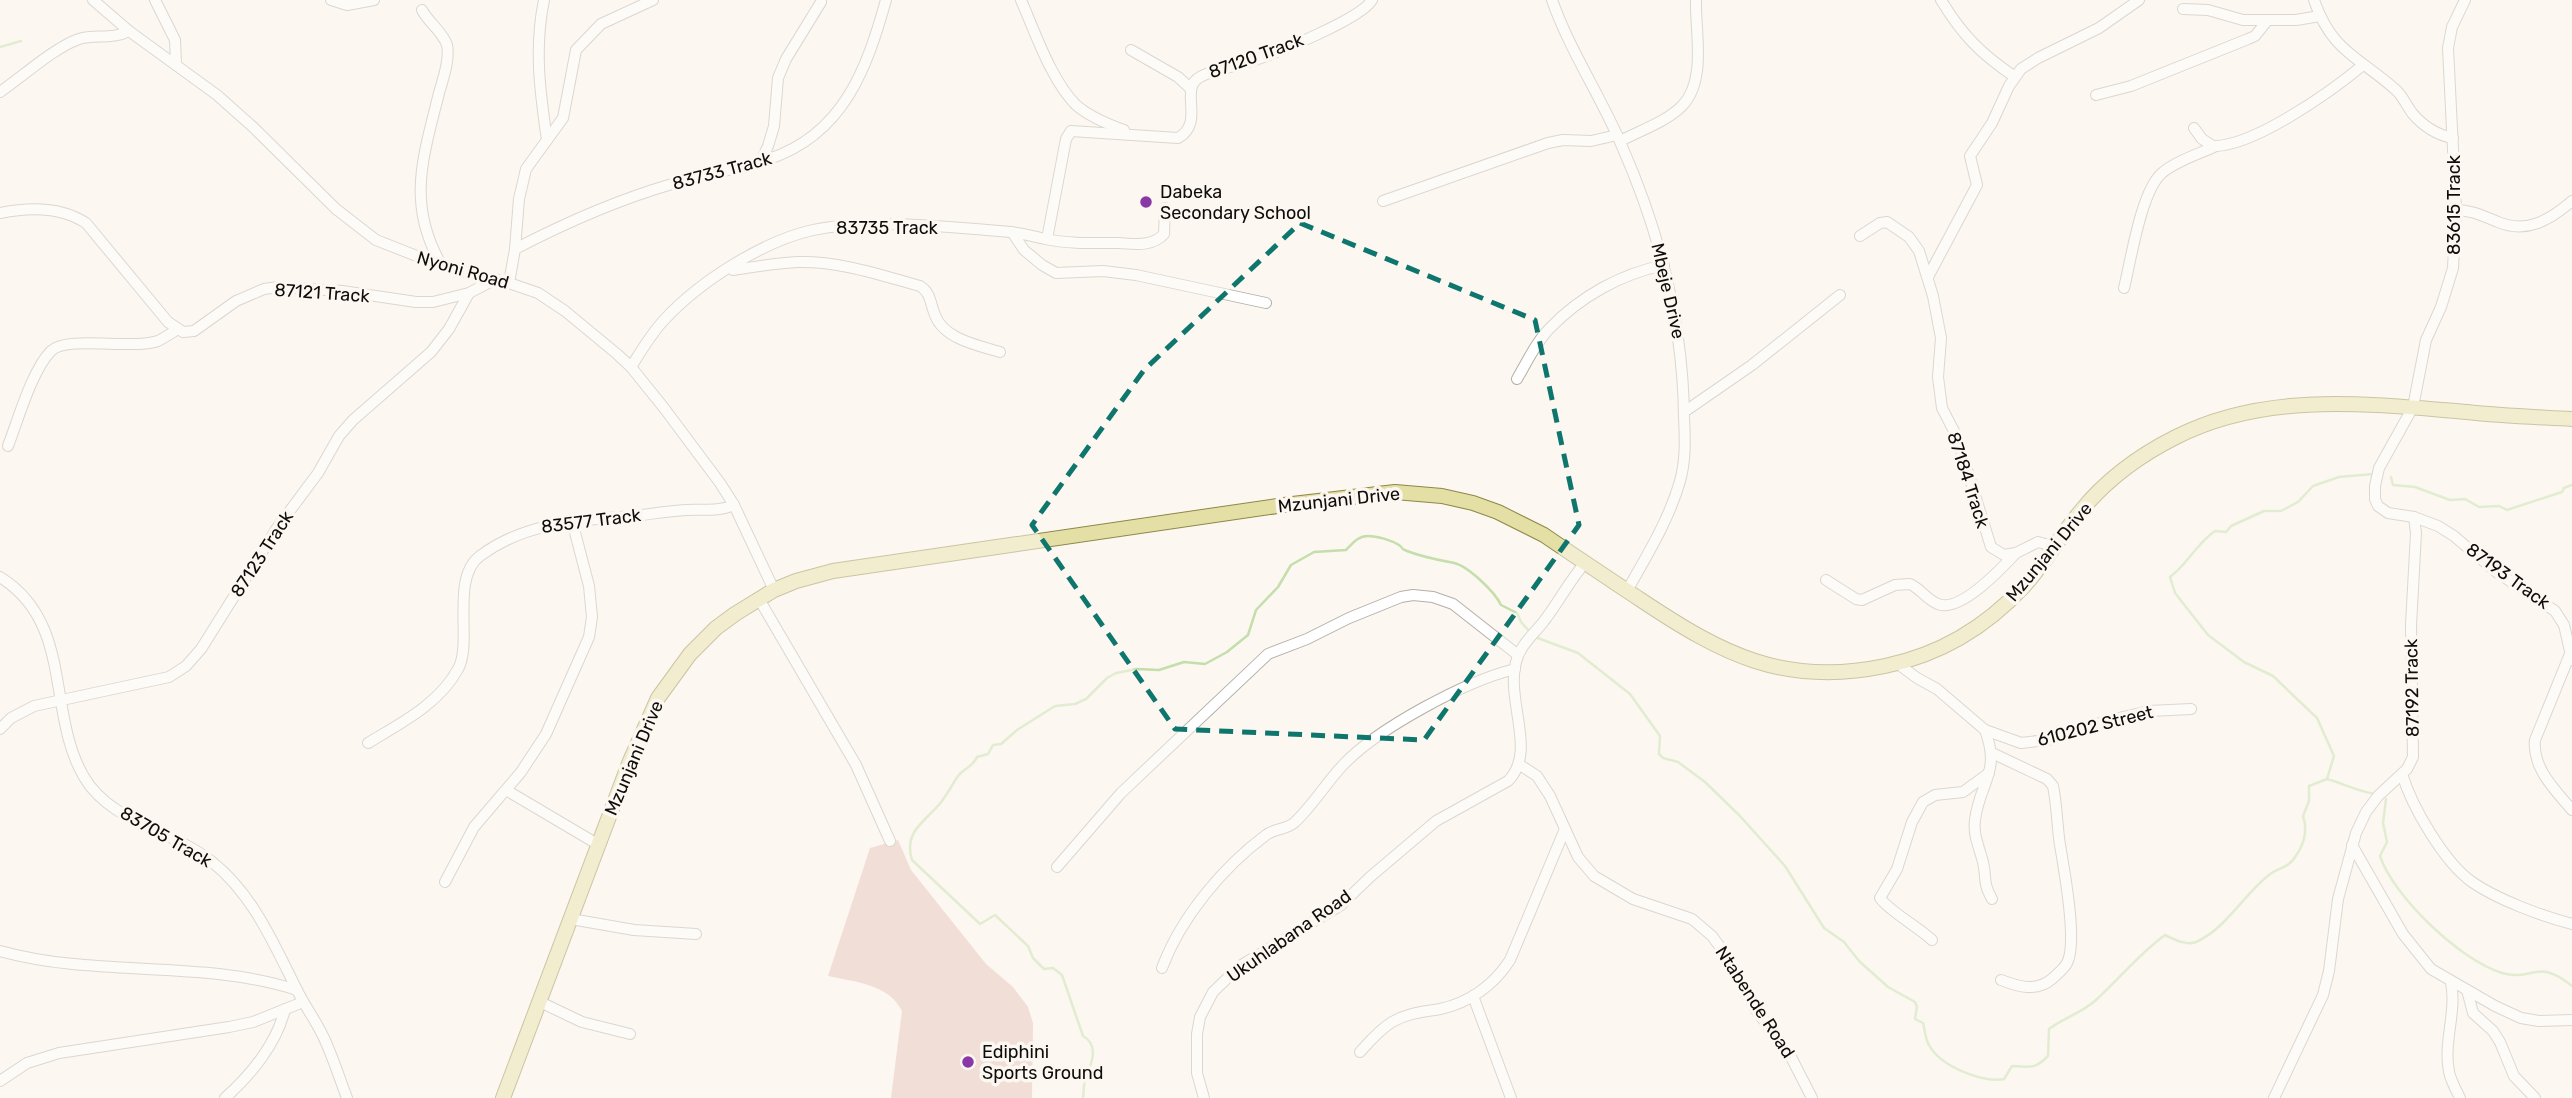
<svg xmlns="http://www.w3.org/2000/svg" width="2572" height="1098" font-family="Rubik,sans-serif">
  <style>
    .green { fill: #e5bfb8 }
    .lines { fill: none; stroke-linecap: round; stroke-linejoin: round }
    .stream { stroke: #c4deac; stroke-width: 2.5 }
    .minor-casing { stroke: #b4b0a9; stroke-width: 12 }
    .major-casing { stroke: #8d8848; stroke-width: 16 }
    .minor { stroke: #fff; stroke-width: 10 }
    .major { stroke: #e4dfa5; stroke-width: 14 }
    .marked { fill: none; stroke: #0f766e; stroke-width: 5; stroke-dasharray: 14 9; stroke-linejoin: round }
    .poi-dot { fill: #8a38a7; stroke: #fcf7f0; stroke-width: 2.5 }
    .labels { text-anchor: middle; stroke-width: 7; stroke-linejoin: round; paint-order: stroke }
    .street-label { font-size: 18px; fill: #0e0d0b; stroke: #fcf7f0 }
    .poi-label { font-size: 18px; fill: #0e0d0b; stroke: #fcf7f0; text-anchor: start }
  </style>
  <rect width="100%" height="100%" fill="#fcf7f0"/>
  <!-- green -->
  <path class="green" d="M898,840L911,870L986,964L1013,987L1028,1007L1033,1023L1032,1098H891L902,1011C889,984 855,982 828,976L870,848Z"/>
  <g class="lines">
    <!-- stream -->
    <g class="stream">
      <path d="M0,47L21,41"/>
      <path d="M2391,477L2393,485L2415,487L2450,500L2465,499L2479,507L2499,506L2507,510L2562,492L2564,488L2572,485"/>
      <path d="M1535,637L1578,653L1630,694L1660,736L1659,754L1663,758L1678,762L1705,782L1739,815L1785,866L1824,928L1844,942L1859,961L1888,987L1915,1002L1917,1007L1915,1019L1923,1023C1925,1029 1925,1039 1929,1045C1940,1066 1982,1083 2004,1079L2012,1066C2030,1066 2033,1071 2048,1056L2049,1029C2063,1018 2082,1013 2096,1000C2119,979 2139,954 2165,935C2174,939 2186,946 2196,942C2227,928 2243,895 2269,875C2278,867 2288,869 2295,857C2304,845 2308,830 2303,816L2309,801V786L2327,779L2334,756L2317,718L2273,676L2244,662L2208,635L2175,593L2170,577C2187,565 2196,544 2215,531L2226,532L2231,526L2264,511H2281L2298,502L2313,486L2339,477L2373,474"/>
      <path d="M2327,779C2345,784 2356,791 2376,794"/>
      <path d="M2386,799L2383,823L2387,842L2380,856C2393,896 2461,961 2502,973C2533,982 2536,957 2572,986"/>
      <path d="M1083,1098C1084,1093 1083,1086 1085,1081C1090,1066 1101,1046 1083,1036L1062,975L1053,968L1044,969L1033,958L1028,946L995,915L980,924L912,860C904,834 921,824 936,808C945,799 951,786 958,776C964,768 973,767 977,757L988,754L993,745L1001,744L1017,730L1055,706L1075,704L1086,699L1107,678L1116,673L1137,669L1159,670L1184,662L1205,664L1227,652L1248,635L1256,610L1278,587L1291,565L1314,552L1346,550C1353,543 1358,536 1368,536C1377,536 1391,540 1399,545C1406,550 1399,548 1407,551C1422,557 1439,560 1454,563C1468,566 1495,592 1501,605L1517,613L1521,622L1530,632"/>
    </g>
    <defs>
      <g id="minor">
        <path d="M93,0L129,31L217,95L253,127L336,209L376,240L442,266L509,283L538,293L565,311L617,354L631,367L664,408L720,483L734,505L774,590"/>
        <path d="M155,0L175,40L176,64"/>
        <path d="M331,0L347,5L374,0"/>
        <path d="M544,0C534,48 540,92 547,140"/>
        <path d="M1021,0C1035,32 1051,80 1076,105C1090,117 1107,124 1124,130"/>
        <path d="M1552,0C1570,51 1600,95 1621,144C1659,230 1683,323 1684,417C1685,439 1686,460 1680,481C1669,520 1647,555 1627,591"/>
        <path d="M1941,0C1962,35 1981,54 2015,77"/>
        <path d="M2314,0C2332,53 2360,57 2397,91C2403,97 2407,106 2412,113C2423,126 2437,135 2453,138"/>
        <path d="M2465,0L2452,27L2448,48L2456,210L2453,268L2441,307L2426,340L2413,407L2379,468L2375,486V499L2378,506L2388,513L2414,517L2438,526L2454,536L2495,571L2555,611L2564,625L2572,660"/>
        <path d="M2183,9L2208,10L2243,20H2296L2320,16"/>
        <path d="M422,10C428,22 443,32 447,45C450,59 443,79 439,93C423,158 406,204 442,266"/>
        <path d="M1131,50L1178,77L1191,89"/>
        <path d="M0,92C22,77 55,47 79,39C96,34 112,40 129,31"/>
        <path d="M2096,95L2131,86L2248,39L2255,36L2267,21"/>
        <path d="M2194,128L2202,139L2213,146C2253,147 2332,91 2363,65"/>
        <path d="M1620,141C1639,131 1666,122 1682,106C1707,80 1695,32 1696,0"/>
        <path d="M761,161L768,146L774,126L778,78L786,59L821,2"/>
        <path d="M1383,201L1548,143L1563,140L1591,141L1617,135"/>
        <path d="M2456,210C2471,210 2483,216 2498,222C2527,234 2550,220 2572,201"/>
        <path d="M0,213C29,207 60,206 86,223L168,322L183,332L194,331L236,301L264,289L278,287L342,291L416,302H433L469,293L496,279"/>
        <path d="M1012,232L1024,250L1042,265L1056,273L1103,271L1136,275L1266,303"/>
        <path d="M1860,236L1880,223L1887,222L1909,237L1919,251L1933,296L1941,338L1938,377L1942,408L1957,437L1991,547L2004,555L2016,553L2038,542L2057,547"/>
        <path d="M1047,239L1066,139L1071,131L1178,138C1206,122 1178,89 1200,77C1216,68 1236,67 1252,61C1276,53 1361,19 1372,0"/>
        <path d="M515,249L519,199L526,169L563,118L576,50L601,24L653,0"/>
        <path d="M733,270C754,267 776,263 798,262C840,261 880,275 920,286C931,293 930,303 935,315C944,339 977,345 1000,352"/>
        <path d="M1928,277L1977,185L1970,156L1992,123L2009,86L2021,69L2038,58L2099,28L2139,0"/>
        <path d="M509,283L515,249C565,223 617,200 672,184C704,175 737,169 769,159C844,134 867,68 886,0"/>
        <path d="M2124,288C2131,260 2141,191 2162,173C2176,161 2199,154 2216,146"/>
        <path d="M631,367C641,351 651,334 664,320C699,282 763,241 813,230C871,218 950,227 1009,232C1021,233 1033,236 1045,239C1069,244 1095,243 1119,243C1135,244 1152,247 1164,234L1165,208"/>
        <path d="M1517,379C1527,362 1536,342 1550,328C1581,296 1621,274 1664,265"/>
        <path d="M1684,412L1752,365L1840,295"/>
        <path d="M8,446C18,420 32,370 51,351C67,335 132,350 158,341C164,338 171,333 177,330"/>
        <path d="M0,577C74,623 46,712 84,777C110,822 172,830 211,861C252,893 273,942 296,988C303,1003 314,1018 322,1034C332,1054 339,1077 347,1098"/>
        <path d="M1826,580L1856,599L1862,600L1895,585L1910,584C1921,589 1927,600 1938,604C1960,613 2002,568 2016,553"/>
        <path d="M759,599L856,765L890,841"/>
        <path d="M2570,654L2535,740C2532,768 2555,790 2572,810"/>
        <path d="M1898,664L1917,678L1937,689L1985,730L2021,743L2054,739L2106,721L2149,711L2191,709"/>
        <path d="M0,729L11,718L34,706L169,677L186,666L201,649L277,528L318,473L339,436L353,420L431,352L449,329L469,293"/>
        <path d="M1985,730C2001,773 1980,781 1975,820C1973,835 1979,847 1983,862C1987,879 1982,881 1992,899"/>
        <path d="M368,743C401,723 439,704 458,669C473,643 450,578 480,556C525,522 580,520 633,516C651,514 669,511 686,510C703,509 718,512 734,505"/>
        <path d="M1992,753L2047,779L2053,786C2057,805 2057,826 2060,845C2064,869 2078,943 2067,963C2064,969 2057,974 2052,979C2036,992 2019,987 2001,980"/>
        <path d="M1520,765L1537,776L1550,796L1578,857L1594,876L1633,899L1692,919L1712,936L1723,951L1756,1010L1791,1057L1812,1098"/>
        <path d="M2402,774C2412,807 2444,862 2472,882C2498,900 2542,916 2572,924"/>
        <path d="M506,790L599,845"/>
        <path d="M2352,845L2403,934L2431,969L2495,1006L2521,1018L2539,1021L2572,1020"/>
        <path d="M1057,867L1121,793L1268,654L1307,639L1349,618L1401,597L1413,595L1433,597L1453,604L1518,655"/>
        <path d="M445,882L474,827L521,772L546,734L589,637L592,617L589,586L572,521"/>
        <path d="M571,919L634,930L696,934"/>
        <path d="M1932,940C1918,927 1888,910 1880,898L1897,869L1912,822L1923,802L1935,795L1963,792L1989,773"/>
        <path d="M0,951C97,978 201,959 297,990"/>
        <path d="M1162,968C1181,917 1223,867 1266,835C1275,828 1287,830 1295,822C1313,805 1326,783 1343,765C1378,728 1466,681 1515,669"/>
        <path d="M2451,982C2457,1012 2443,1042 2449,1072C2451,1081 2456,1090 2460,1098"/>
        <path d="M2467,990L2473,1013L2493,1031L2500,1042L2514,1076L2535,1098"/>
        <path d="M1473,996L1511,1098"/>
        <path d="M540,1002L582,1022L630,1034"/>
        <path d="M1360,1052C1370,1041 1379,1030 1392,1022C1407,1013 1423,1012 1440,1009C1469,1003 1494,985 1510,960L1565,829"/>
        <path d="M0,1081L27,1063L59,1053L229,1027L253,1022L303,1002"/>
        <path d="M225,1098C251,1075 277,1043 285,1009"/>
        <path d="M1204,1098L1197,1073V1034L1200,1017L1213,992L1240,966L1341,905L1370,877L1436,821L1508,781C1539,750 1502,696 1518,656C1523,642 1536,632 1544,621C1559,602 1569,581 1585,563"/>
        <path d="M2274,1098L2323,995L2329,971L2338,899L2356,833L2366,812L2378,796L2407,769L2413,757L2411,625L2416,533L2414,517"/>
      </g>
      <path id="major" d="M503,1098L630,761L658,698L690,654L716,628L735,614L774,590L796,581L833,571L1284,505L1395,492L1442,496L1473,503L1498,512L1544,535C1576,557 1608,578 1641,600C1722,654 1784,687 1885,666C1939,655 1986,627 2024,586C2045,563 2060,536 2080,512C2105,481 2140,455 2176,437C2266,391 2370,404 2467,412C2502,416 2537,417 2572,419"/>
    </defs>
    <!-- minor casing -->
    <use href="#minor" class="minor-casing"/>
    <!-- major casing -->
    <use href="#major" class="major-casing"/>
    <!-- minor -->
    <use href="#minor" class="minor"/>
    <!-- major -->
    <use href="#major" class="major"/>
  </g>
  <!-- marked area -->
  <path d="M0 0H2572V1098H0ZM1300,223L1535,320L1579,525L1424,740L1175,729L1032,525L1144,370Z" fill="#fcf7f0" fill-opacity=".55" fill-rule="evenodd"/>
  <path class="marked" d="M1300,223L1535,320L1579,525L1424,740L1175,729L1032,525L1144,370Z"/>
  <!-- markers -->
  <g class="poi-dot">
    <circle cx="1146" cy="202" r="7"/>
    <circle cx="968" cy="1062" r="7"/>
  </g>
  <g class="labels">
    <!-- street labels -->
    <g class="street-label">
      <text transform="translate(1256 56) rotate(-20)" y="6">87120 Track</text>
      <text transform="translate(722 171) rotate(-15)" y="6">83733 Track</text>
      <text transform="translate(2454 205) rotate(-90)" y="6">83615 Track</text>
      <text x="887" y="234">83735 Track</text>
      <text transform="translate(463 270) rotate(16)" y="6">Nyoni Road</text>
      <text transform="translate(1668 291) rotate(77)" y="6">Mbeje Drive</text>
      <text transform="translate(322 293) rotate(4)" y="6">87121 Track</text>
      <text transform="translate(1968 480) rotate(72)" y="6">87184 Track</text>
      <text transform="translate(1339 500) rotate(-6)" y="6">Mzunjani Drive</text>
      <text transform="translate(591 521) rotate(-7)" y="6">83577 Track</text>
      <text transform="translate(2049 552) rotate(-50)" y="6">Mzunjani Drive</text>
      <text transform="translate(262 554) rotate(-57)" y="6">87123 Track</text>
      <text transform="translate(2508 576) rotate(36)" y="6">87193 Track</text>
      <text transform="translate(2412 688) rotate(-91)" y="6">87192 Track</text>
      <text transform="translate(2095 726) rotate(-14)" y="6">610202 Street</text>
      <text transform="translate(634 758) rotate(-67)" y="6">Mzunjani Drive</text>
      <text transform="translate(166 837) rotate(30)" y="6">83705 Track</text>
      <text transform="translate(1289 936) rotate(-35)" y="6">Ukuhlabana Road</text>
      <text transform="translate(1755 1002) rotate(57)" y="6">Ntabende Road</text>
    </g>
    <!-- poi labels -->
    <g class="poi-label">
      <text x="1160" y="198">Dabeka<tspan x="1160" dy="21">Secondary School</tspan></text>
      <text x="982" y="1058">Ediphini<tspan x="982" dy="21">Sports Ground</tspan></text>
    </g>
  </g>
</svg>
